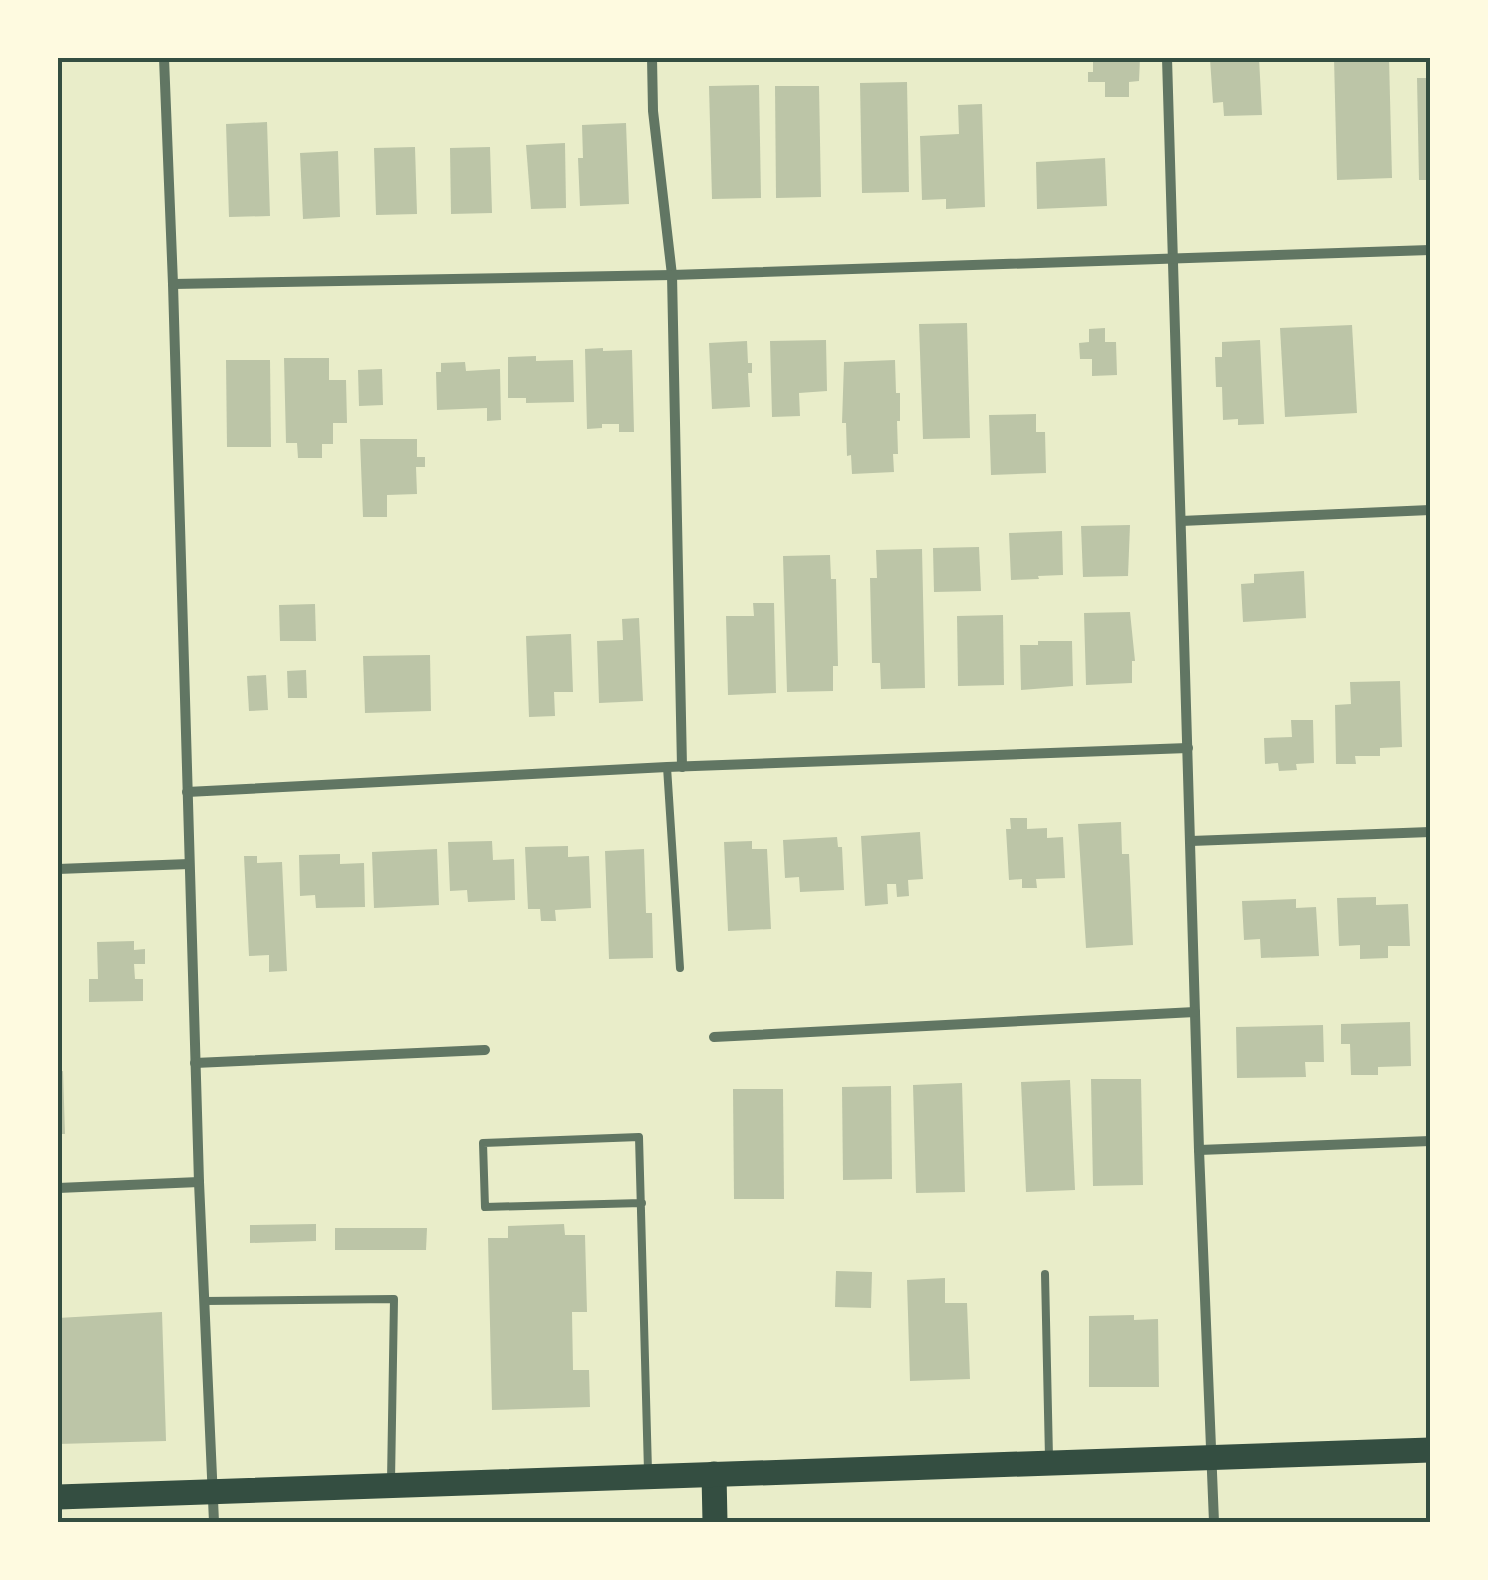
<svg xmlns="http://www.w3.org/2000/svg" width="1488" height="1580" font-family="Ubuntu,sans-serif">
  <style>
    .building { fill: #bcc5a7 }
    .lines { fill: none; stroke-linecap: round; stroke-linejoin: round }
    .service { stroke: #617663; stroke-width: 8 }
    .minor { stroke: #617663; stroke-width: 10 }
    .primary { stroke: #344e41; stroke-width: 25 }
    .neatline { fill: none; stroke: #344e41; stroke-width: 4 }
  </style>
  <rect width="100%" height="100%" fill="#e9edc9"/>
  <!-- building -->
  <g class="building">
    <path d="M1093,58H1140L1139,81L1129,82V97H1105V82H1088V72H1093Z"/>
    <path d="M1239,58H1259L1262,115L1224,116L1223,102L1213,103L1210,59Z"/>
    <path d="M1334,58H1389L1392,178L1337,180Z"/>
    <path d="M1417,78H1430V180H1419Z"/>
    <path d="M907,82L909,192L862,193L860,83Z"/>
    <path d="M759,85L761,198L712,199L709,86Z"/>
    <path d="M775,86H819L821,197L776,198Z"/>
    <path d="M982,104L985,207L946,209V199L922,200L920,136L959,134L958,105Z"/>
    <path d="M267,122L270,216L229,217L226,124Z"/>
    <path d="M626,123L629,204L580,206L578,158H583L582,125Z"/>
    <path d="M565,143L566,208L531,209L526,145Z"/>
    <path d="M415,147L417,214L376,215L374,148Z"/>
    <path d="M490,147L492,213L451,214L450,148Z"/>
    <path d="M338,151L340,217L303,219L300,153Z"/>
    <path d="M1105,158L1107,206L1037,209L1036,162Z"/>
    <path d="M967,323L970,438L923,439L919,324Z"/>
    <path d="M1352,325L1357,413L1285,417L1280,328Z"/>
    <path d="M1105,328V342H1116L1117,375L1092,376V359H1080L1079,343L1089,342V329Z"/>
    <path d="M826,340L827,391L799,393L800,416L772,417L770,341Z"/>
    <path d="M1260,340L1264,424L1238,425V419L1223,420L1222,387H1216L1215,357H1222V342Z"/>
    <path d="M747,341L748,363H752V373H748L750,407L712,409L709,343Z"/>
    <path d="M603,348V351L632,350L634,432H619V424H602V428L587,429L585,349Z"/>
    <path d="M536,356V361L573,360L574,402L526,403V398H508V357Z"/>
    <path d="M284,358H329V380H346L347,423H333V444H322V458H298L297,443H286Z"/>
    <path d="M226,360H270L271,447H227Z"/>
    <path d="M895,360L896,393H900V421H897L898,454H893L894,472L852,474L851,455L847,456L846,423H842L844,362Z"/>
    <path d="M465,362L466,371L500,369L501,420L487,421V408L437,410L436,372H441V363Z"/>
    <path d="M382,369L383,405L359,406L358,370Z"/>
    <path d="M1036,414V432H1045L1046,473L991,475L989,415Z"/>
    <path d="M360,439H417V457H425V467H416L417,494L387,495V517H363Z"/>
    <path d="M1130,525L1128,576L1083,577L1081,526Z"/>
    <path d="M1062,531L1063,575L1038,576L1039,579L1011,580L1009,533Z"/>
    <path d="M979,547L981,591L934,592L933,548Z"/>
    <path d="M922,549L925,688L881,689L880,663H872L870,578H877L876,550Z"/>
    <path d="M830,555L831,579H836L838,666H833V691L787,692L783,556Z"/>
    <path d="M1304,571L1306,618L1243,622L1241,584L1254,583V574Z"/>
    <path d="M753,603H774L776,693L728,695L726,616H754Z"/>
    <path d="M315,604L316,641H280L279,605Z"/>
    <path d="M1130,612L1135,661H1132V683L1086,685L1084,613Z"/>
    <path d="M1003,615L1004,685L958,686L957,616Z"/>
    <path d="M639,618L643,701L599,703L597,641L623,640L622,619Z"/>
    <path d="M571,634L573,692H554L555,716L529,717L526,636Z"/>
    <path d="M1038,641H1072L1073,686L1021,690L1020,645H1038Z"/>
    <path d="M430,655L431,711L365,713L363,656Z"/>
    <path d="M306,670L307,698H288L287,671Z"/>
    <path d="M266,675L268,710L249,711L247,676Z"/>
    <path d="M1400,681L1402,747L1380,748V756H1355L1356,764H1336L1335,705L1351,704L1350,682Z"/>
    <path d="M1291,720H1313L1314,763L1296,764L1297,770L1279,771L1278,763L1265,764L1264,738L1292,737Z"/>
    <path d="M1010,818H1027V829L1047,828V838L1063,837L1065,878L1036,879L1037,888H1022V879L1009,880L1006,829H1011Z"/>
    <path d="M1121,822L1122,854H1129L1133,945L1086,948L1078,824Z"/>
    <path d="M920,832L923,879L908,880L909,896L897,897L896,884H887L888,904L865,906L861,836Z"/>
    <path d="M837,837L838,847H842L844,890L800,892L799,877L785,878L783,840Z"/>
    <path d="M492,841L493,860L514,859L515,900L468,902L467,890L450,891L448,842Z"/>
    <path d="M752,841V849H767L771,929L728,931L724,842Z"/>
    <path d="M568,846V857L589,856L591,908L555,910L556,921H541L540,909H528L525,847Z"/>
    <path d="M437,849L439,905L374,908L372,852Z"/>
    <path d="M644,849L646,913H652L653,958L609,959L605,851Z"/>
    <path d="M340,854V864L364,863L365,907L316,908L315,895L300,896L299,855Z"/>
    <path d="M244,856H257V863L282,862L287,971L269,972V955L249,956Z"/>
    <path d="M1376,897V905L1408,904L1410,946H1388V958L1360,959V945L1339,946L1337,898Z"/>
    <path d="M1296,899V908L1316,907L1319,956L1261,958L1260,939L1244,940L1242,901Z"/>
    <path d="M134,941V950L145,949V964H134L135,979H143V1001L89,1002V979H98L97,942Z"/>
    <path d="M1410,1022L1411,1066L1378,1067V1075H1351L1350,1044H1341V1024Z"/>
    <path d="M1323,1025L1324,1062H1305L1306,1077L1237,1078L1236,1027Z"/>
    <path d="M63,1071L65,1134H58V1072Z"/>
    <path d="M1091,1079H1141L1143,1185L1093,1186Z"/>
    <path d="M1070,1080L1075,1190L1026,1192L1021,1082Z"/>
    <path d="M962,1083L965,1192L916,1193L913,1085Z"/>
    <path d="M891,1086L892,1179L843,1180L842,1087Z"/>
    <path d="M733,1089H783L784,1199H734Z"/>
    <path d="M316,1224V1241L250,1243V1225Z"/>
    <path d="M564,1224L565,1235H585L587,1312H572L573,1370H589L590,1407L492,1410L488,1238H508V1226Z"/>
    <path d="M335,1228H427L426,1250H335Z"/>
    <path d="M836,1271L872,1272L871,1308L835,1307Z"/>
    <path d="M945,1278V1303H967L970,1379L910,1381L907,1280Z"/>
    <path d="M162,1312L166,1441L58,1444V1318Z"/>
    <path d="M1134,1315V1320L1158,1319L1159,1387H1089V1316Z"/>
  </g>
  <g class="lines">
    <!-- service -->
    <g class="service">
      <path d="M667,767L680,968"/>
      <path d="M642,1203L485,1207L483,1143L639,1137L648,1471"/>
      <path d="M1045,1274L1049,1458"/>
      <path d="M204,1301L394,1299L391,1481"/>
    </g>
    <!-- minor -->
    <g class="minor">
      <path d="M164,58L173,284L199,1182L214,1522"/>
      <path d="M652,58L653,111L672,275L682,767"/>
      <path d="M1167,58L1199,1150L1214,1522"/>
      <path d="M173,284L672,275L1430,250"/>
      <path d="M1181,521L1430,510"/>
      <path d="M187,792L667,767L1188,748"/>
      <path d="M1191,841L1430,832"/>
      <path d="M58,869L189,864"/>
      <path d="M714,1037L1195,1012"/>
      <path d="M195,1063L485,1050"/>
      <path d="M1199,1150L1430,1141"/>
      <path d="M58,1188L199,1182"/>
    </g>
    <!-- primary -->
    <g class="primary">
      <path d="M714,1474L715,1522"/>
      <path d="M58,1497L1430,1450"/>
    </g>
  </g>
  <!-- border -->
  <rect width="1488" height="1580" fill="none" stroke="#fefae0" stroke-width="120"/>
  <rect x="60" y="60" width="1368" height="1460" class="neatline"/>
</svg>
